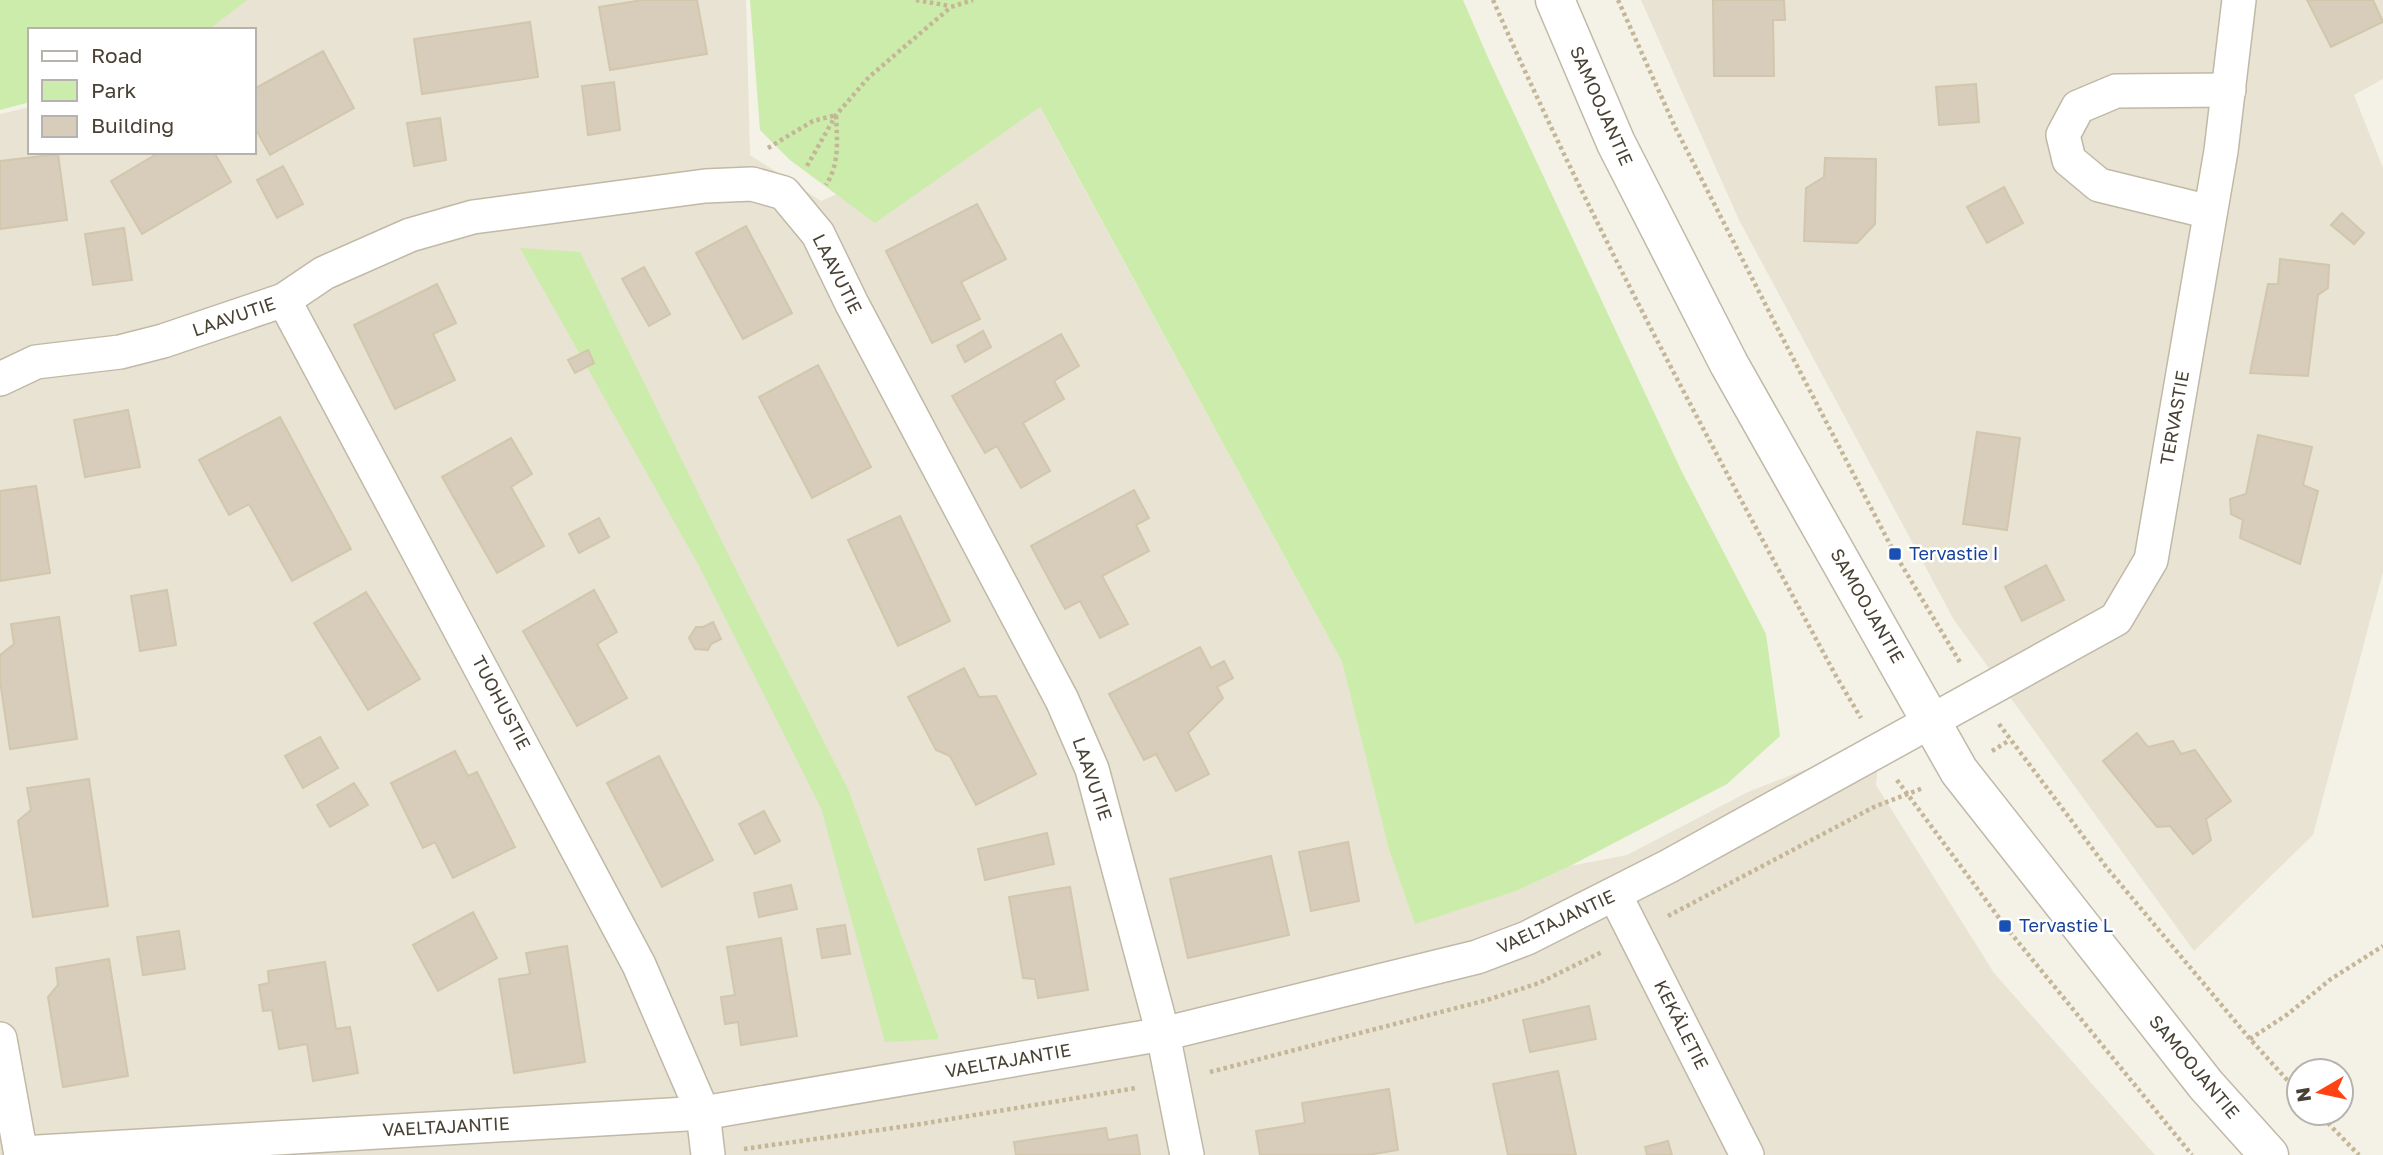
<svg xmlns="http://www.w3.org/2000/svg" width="2383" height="1155" font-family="'Golos Text',sans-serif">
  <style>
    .residential { fill: #e9e3d3 }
    .green { fill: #cbecaa }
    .building { fill: #d7cdba; stroke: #d2c6ac; stroke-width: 2 }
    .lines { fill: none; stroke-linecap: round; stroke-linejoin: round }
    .minor-casing { stroke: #c1b9a7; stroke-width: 36 }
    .tertiary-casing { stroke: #c1b9a7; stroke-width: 41 }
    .path { stroke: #c4b697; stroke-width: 4.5; stroke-dasharray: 3.5 3.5; stroke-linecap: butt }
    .minor { stroke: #fff; stroke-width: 33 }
    .tertiary { stroke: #fff; stroke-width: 38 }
    .transit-dot { fill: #1a4fb4; stroke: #fff; stroke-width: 2.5 }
    .labels { text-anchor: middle; stroke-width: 5; stroke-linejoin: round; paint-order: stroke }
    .street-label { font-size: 18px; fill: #484134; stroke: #fff }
    .transit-label { font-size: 18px; fill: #164399; stroke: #fff; text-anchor: start }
  </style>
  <rect width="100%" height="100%" fill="#f4f1e6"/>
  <!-- residential -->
  <g class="residential">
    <path d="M246,0H746L750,155L821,201L1039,106L1342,662L1389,850L1415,923L1516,891L1570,866L1627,855L1748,792L1843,755L1879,750L1876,785L1994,973L2155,1155H0V114L30,107V152H254V30H207Z"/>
    <path d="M1641,0H2383V79L2354,95L2383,168V572L2313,835L2194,951L1954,620L1739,220Z"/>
  </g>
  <!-- green -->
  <g class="green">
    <path d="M0,0H247L208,30H30V102L0,110Z"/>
    <path d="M750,0H1463L1489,60L1681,470L1766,634L1780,736L1727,784L1570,866L1516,891L1415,924L1389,850L1342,662L1040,107L875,223L790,160L760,130Z"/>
    <path d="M520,248L580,252L726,550L848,789L939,1039L885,1042L821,808L698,564Z"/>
  </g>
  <!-- building -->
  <g class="building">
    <path d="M642,0H697L707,54L610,70L599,7Z"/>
    <path d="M1713,0H1784L1785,20H1773L1774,76H1714Z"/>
    <path d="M2307,0H2373L2383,22L2331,47Z"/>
    <path d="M530,22L538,77L422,94L414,39Z"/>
    <path d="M323,51L354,108L270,155L254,126V89Z"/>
    <path d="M614,82L620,130L588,135L582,86Z"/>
    <path d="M1976,84L1979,122L1939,125L1936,87Z"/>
    <path d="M440,118L446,160L414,166L407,123Z"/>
    <path d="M160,152H214L231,182L142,234L111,181Z"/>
    <path d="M58,154L67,220L0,229V161Z"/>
    <path d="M1825,158L1876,159L1875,224L1857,243L1804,241L1806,188L1824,177Z"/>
    <path d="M283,166L303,204L277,218L257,180Z"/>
    <path d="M2004,187L2023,223L1987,243L1967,207Z"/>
    <path d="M977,204L1006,259L961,282L980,319L932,343L886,251Z"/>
    <path d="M2342,213L2364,233L2354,244L2331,225Z"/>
    <path d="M746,226L792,313L743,339L696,253Z"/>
    <path d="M124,228L132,280L93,285L85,234Z"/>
    <path d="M2280,259L2329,265L2328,288L2318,295L2308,376L2250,373L2268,284H2278Z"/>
    <path d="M644,267L670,314L649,326L622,279Z"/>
    <path d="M437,284L456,323L433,334L455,380L395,409L354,325Z"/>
    <path d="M983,331L991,347L965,362L957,346Z"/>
    <path d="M1061,334L1079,366L1054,381L1064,399L1023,423L1050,471L1021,488L997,446L985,453L952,396Z"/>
    <path d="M588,350L594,363L575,373L568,360Z"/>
    <path d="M818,365L871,467L812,498L759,397Z"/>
    <path d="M128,410L140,467L85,477L74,420Z"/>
    <path d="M280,417L351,549L292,581L249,504L229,515L199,460Z"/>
    <path d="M1977,432L2020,438L2007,530L1963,524Z"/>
    <path d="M2258,435L2312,447L2303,485L2318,491L2300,564L2240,538L2243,520L2231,514L2230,499L2246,494Z"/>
    <path d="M511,438L532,474L511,487L544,546L497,573L442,477Z"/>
    <path d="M36,486L50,573L0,581V491Z"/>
    <path d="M1134,490L1149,518L1136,525L1149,551L1102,576L1128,624L1100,638L1080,601L1065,609L1031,546Z"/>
    <path d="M900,516L950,621L898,646L848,540Z"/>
    <path d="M599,518L609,537L579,553L569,534Z"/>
    <path d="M2046,565L2064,600L2022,621L2005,587Z"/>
    <path d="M167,590L176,645L140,651L131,596Z"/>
    <path d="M594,590L617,632L597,644L627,698L577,726L523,631Z"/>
    <path d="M366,592L420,679L368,710L314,623Z"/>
    <path d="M59,617L77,739L10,749L0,681V655L14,644L11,624Z"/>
    <path d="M713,622L721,639L711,644L708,650L695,649L689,638L696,627H703Z"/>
    <path d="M1200,647L1211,668L1224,661L1233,678L1217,687L1223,698L1188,733L1209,774L1176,791L1156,754L1144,760L1109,694Z"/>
    <path d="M964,668L979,697L996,696L1036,774L976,805L950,756L936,750L908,697Z"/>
    <path d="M2137,733L2148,747L2173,741L2181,754L2195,750L2231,801L2206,819L2211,840L2193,854L2170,826L2157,827L2103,761Z"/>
    <path d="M320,737L338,768L303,788L285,756Z"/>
    <path d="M455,751L468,776L477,772L515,847L453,878L435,842L423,848L391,783Z"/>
    <path d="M659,756L713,860L662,887L607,783Z"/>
    <path d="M89,779L108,906L33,917L18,821L31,810L27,788Z"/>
    <path d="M354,783L368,805L330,827L317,805Z"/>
    <path d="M764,811L780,841L755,854L739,824Z"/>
    <path d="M1047,833L1054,864L985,880L978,849Z"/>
    <path d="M1348,842L1359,901L1311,911L1299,852Z"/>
    <path d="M1271,856L1289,935L1188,958L1170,879Z"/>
    <path d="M791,885L797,909L759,917L754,893Z"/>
    <path d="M1070,887L1088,990L1038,998L1035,979L1023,978L1009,897Z"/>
    <path d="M473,912L497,958L438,991L413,945Z"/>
    <path d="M845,925L850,954L822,958L817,929Z"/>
    <path d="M179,931L185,969L143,975L137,937Z"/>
    <path d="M781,938L797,1036L741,1045L738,1022L725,1024L721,997L735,995L727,947Z"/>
    <path d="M567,946L585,1062L514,1073L499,979L530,974L526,953Z"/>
    <path d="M109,959L128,1076L63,1087L48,997L58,985L56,968Z"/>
    <path d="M325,962L336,1029L350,1027L358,1073L313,1081L307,1044L279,1049L272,1010L263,1011L259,985L269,983L268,971Z"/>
    <path d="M1589,1006L1596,1039L1530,1052L1523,1020Z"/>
    <path d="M1558,1071L1576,1155H1508L1493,1084Z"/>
    <path d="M1389,1089L1398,1150L1367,1155H1260L1256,1131L1305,1123L1302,1103Z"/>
    <path d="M1106,1128L1108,1140L1137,1135L1140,1155H1016L1014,1142Z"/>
    <path d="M1668,1141L1672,1155H1647L1645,1147Z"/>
  </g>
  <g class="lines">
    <defs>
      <g id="minor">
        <path d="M2210,212L2099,185L2069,160L2063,135L2078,107L2116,91L2229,90"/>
        <path d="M284,300L639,965L703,1113L708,1155"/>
        <path d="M0,379L36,362L120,352L163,341L284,300L324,273L410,235L473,217L705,186L752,184L784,193L818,234L852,304L1062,700L1092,769L1163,1034L1187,1155"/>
        <path d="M1615,895L1747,1155"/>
        <path d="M0,1039L21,1155"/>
        <path d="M21,1153L703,1113L1163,1034L1477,957L1527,938L1669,866L2116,619L2151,560L2221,151L2239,0"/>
      </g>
      <path id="tertiary" d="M1555,0L1616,143L1729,364L1959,771L2206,1085L2269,1155"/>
    </defs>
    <!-- minor casing -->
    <use href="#minor" class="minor-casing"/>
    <!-- tertiary casing -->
    <use href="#tertiary" class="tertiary-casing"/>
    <!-- path -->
    <g class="path">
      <path d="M916,0L950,6"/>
      <path d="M1493,0C1595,232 1716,454 1836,676L1861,718"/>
      <path d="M1618,0L1675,127L1782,337L1895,554L1961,664"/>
      <path d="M768,148L813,121L836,115C837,140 840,163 826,185"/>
      <path d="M807,166L836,115L869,77L951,7L973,0"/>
      <path d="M1999,724L2107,868L2250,1039L2299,1093"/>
      <path d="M1992,751L2010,740"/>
      <path d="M1897,780L2005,926L2192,1155"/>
      <path d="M1668,916L1874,807L1923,788"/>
      <path d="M2250,1039L2288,1014L2331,979L2383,946"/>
      <path d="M1210,1072L1487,1000L1539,983L1602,952"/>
      <path d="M2318,1113L2359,1155"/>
      <path d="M744,1149L921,1124L1136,1088"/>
    </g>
    <!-- minor -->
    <use href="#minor" class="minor"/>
    <!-- tertiary -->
    <use href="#tertiary" class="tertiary"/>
  </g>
  <!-- markers -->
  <g class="transit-dot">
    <rect x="1888" y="547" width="14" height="14" rx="3.5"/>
    <rect x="1998" y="919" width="14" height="14" rx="3.5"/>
  </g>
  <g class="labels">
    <!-- street labels -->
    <g class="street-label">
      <text transform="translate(1601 106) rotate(66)" y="6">SAMOOJANTIE</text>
      <text transform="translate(837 274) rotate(63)" y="6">LAAVUTIE</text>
      <text transform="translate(234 317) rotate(-19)" y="6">LAAVUTIE</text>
      <text transform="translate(2175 418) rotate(-80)" y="6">TERVASTIE</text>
      <text transform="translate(1867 606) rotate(60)" y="6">SAMOOJANTIE</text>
      <text transform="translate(501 703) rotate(62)" y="6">TUOHUSTIE</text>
      <text transform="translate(1092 779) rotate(71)" y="6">LAAVUTIE</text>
      <text transform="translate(1556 922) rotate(-25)" y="6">VAELTAJANTIE</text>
      <text transform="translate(1681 1025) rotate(63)" y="6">KEKÄLETIE</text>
      <text transform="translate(1008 1061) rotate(-10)" y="6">VAELTAJANTIE</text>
      <text transform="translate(2194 1067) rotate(50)" y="6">SAMOOJANTIE</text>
      <text transform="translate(446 1127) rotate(-3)" y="6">VAELTAJANTIE</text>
    </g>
    <!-- transit labels -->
    <g class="transit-label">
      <text x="1909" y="560">Tervastie I</text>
      <text x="2019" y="932">Tervastie L</text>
    </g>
  </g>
  <!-- legend -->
  <rect x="28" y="28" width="228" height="126" fill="#ffffff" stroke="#b6b3ae" stroke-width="2"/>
  <rect x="42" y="51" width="35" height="10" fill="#ffffff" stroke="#b6b3ae" stroke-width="2"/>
  <text x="91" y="63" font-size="21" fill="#484134">Road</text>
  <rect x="42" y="80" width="35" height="21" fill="#cbecaa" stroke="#b6b3ae" stroke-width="2"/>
  <text x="91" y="98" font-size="21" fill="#484134">Park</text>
  <rect x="42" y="116" width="35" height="21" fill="#d7cdba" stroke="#b6b3ae" stroke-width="2"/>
  <text x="91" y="133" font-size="21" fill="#484134">Building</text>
  <!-- north arrow -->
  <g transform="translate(2320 1092) rotate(261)"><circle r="33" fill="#ffffff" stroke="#b6b3ae" stroke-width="2"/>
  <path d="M0-5L12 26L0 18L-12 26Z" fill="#ff4312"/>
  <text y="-10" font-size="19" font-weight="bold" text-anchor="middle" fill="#484134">N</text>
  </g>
</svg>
